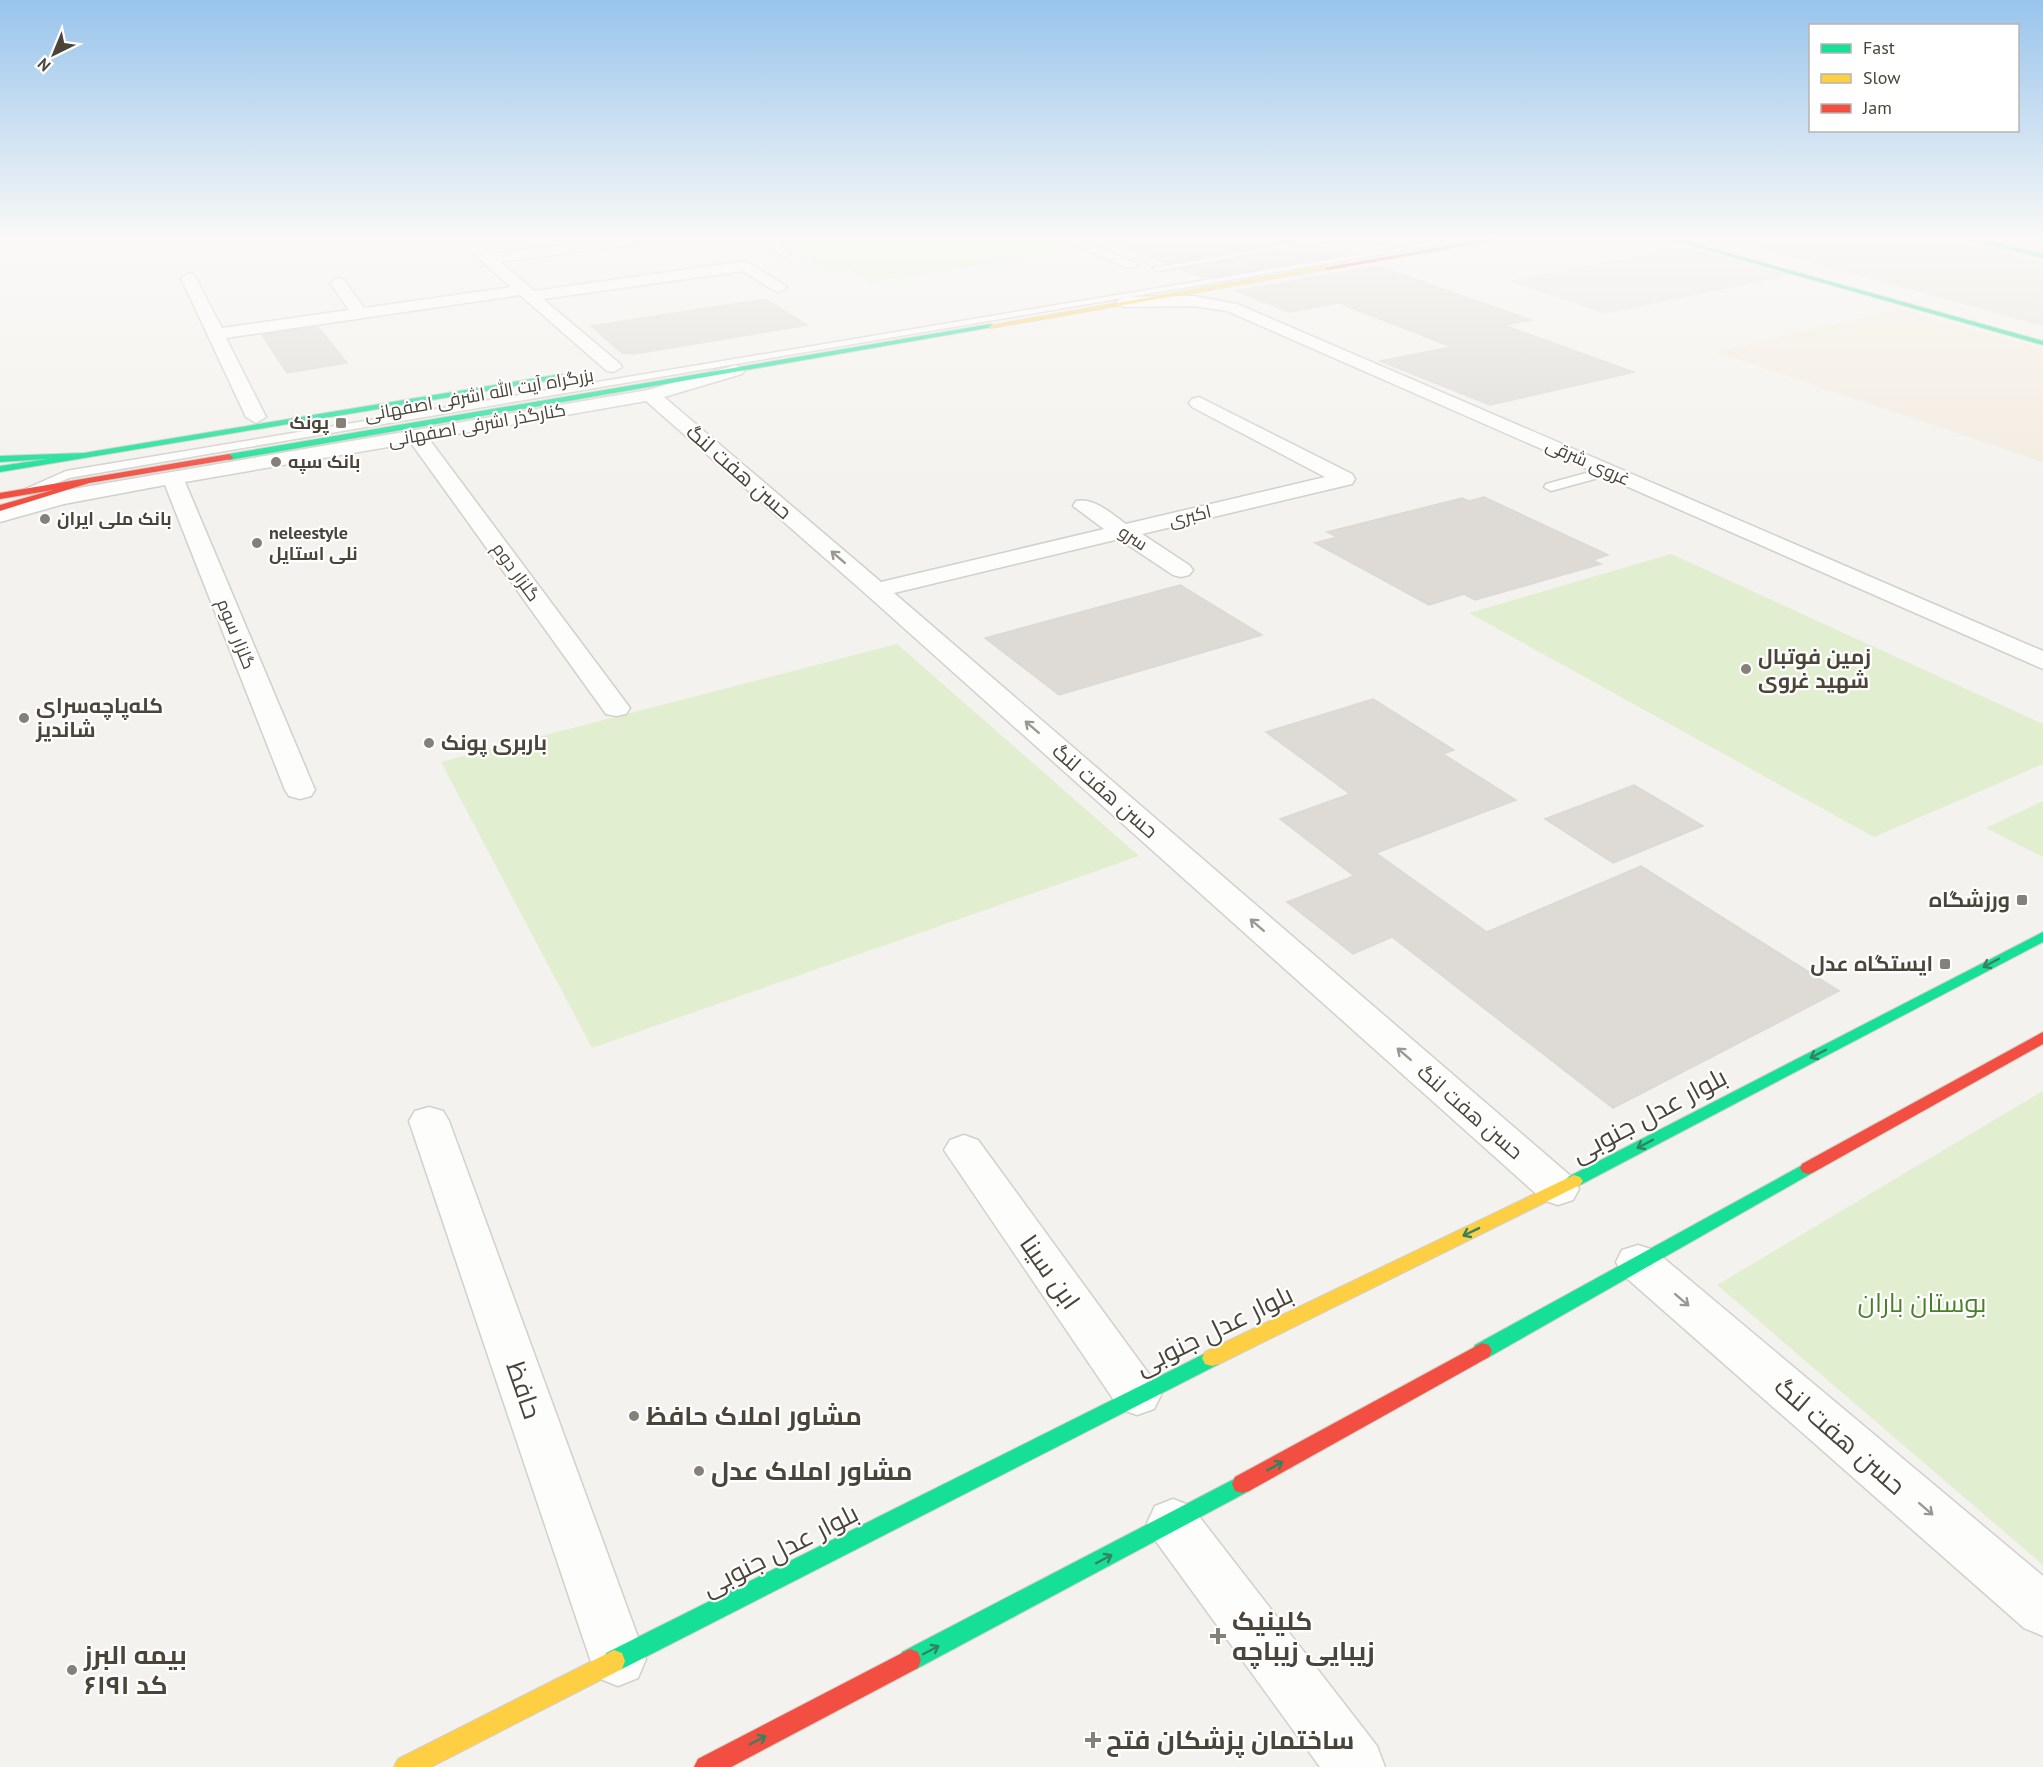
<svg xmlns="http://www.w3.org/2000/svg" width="2043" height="1767" font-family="'PT Sans',Cairo,sans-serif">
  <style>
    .residential { fill: #e7e4dc }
    .commercial { fill: #f3ebdf }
    .green { fill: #e1eecf }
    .parking { fill: #e6e3df }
    .building { fill: #dedbd6; stroke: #dcd9d4; stroke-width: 1.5 }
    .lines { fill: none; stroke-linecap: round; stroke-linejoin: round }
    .lane-casing { stroke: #d2d0cb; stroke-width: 3 }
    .street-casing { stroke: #d2d0cb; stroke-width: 3 }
    .fast-casing { stroke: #d3cfc5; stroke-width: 2 }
    .slow-casing { stroke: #d3cfc5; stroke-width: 2 }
    .jam-casing { stroke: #d3cfc5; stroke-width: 2 }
    .lane { fill: #fdfdfc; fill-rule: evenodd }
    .street { fill: #fdfdfc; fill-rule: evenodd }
    .fast { fill: #16e098; fill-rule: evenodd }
    .slow { fill: #ffcf43; fill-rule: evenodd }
    .jam { fill: #f24e42; fill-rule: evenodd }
    .oneway { stroke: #9b9791 }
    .oneway2 { stroke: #36825f }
    .poi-dot { fill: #868178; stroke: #fff; stroke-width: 2 }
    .labels { text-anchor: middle; stroke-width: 4.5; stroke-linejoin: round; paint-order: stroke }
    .far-street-label { font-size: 18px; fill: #4b4439; stroke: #fff }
    .far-poi-label { font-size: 18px; font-weight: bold; fill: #4b4439; stroke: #fff; text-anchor: start }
    .street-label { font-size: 21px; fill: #4b4439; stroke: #fff }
    .poi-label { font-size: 21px; font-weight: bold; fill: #4b4439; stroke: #fff; text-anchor: start }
    .near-street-label { font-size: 26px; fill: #4b4439; stroke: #fff }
    .near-park-label { font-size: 26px; fill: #4a7f2a; stroke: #fff }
    .near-poi-label { font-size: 26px; font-weight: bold; fill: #4b4439; stroke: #fff; text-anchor: start }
  </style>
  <rect width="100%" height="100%" fill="#f4f2ee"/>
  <!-- residential -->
  <path class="residential" d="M1726,239H1946L2043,262V326Z"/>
  <!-- commercial -->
  <path class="commercial" d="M1901,309L2043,349V462L1716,352Z"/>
  <!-- green -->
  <g class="green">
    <path d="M768,239H1057L1080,249L871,282L849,270L829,273Z"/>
    <path d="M1671,554L2043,724V764L1874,837L1469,613Z"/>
    <path d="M897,644L1139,856L592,1048L441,762Z"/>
    <path d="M2043,801V857L1986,828Z"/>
    <path d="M2043,1091V1565L1717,1285Z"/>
  </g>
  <!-- parking -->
  <path class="parking" d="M1687,247L1789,275L1606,314L1509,281Z"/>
  <!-- building -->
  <g class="building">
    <path d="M1109,239H1302L1166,263Z"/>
    <path d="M1317,245L1345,255L1204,278L1181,269Z"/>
    <path d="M1377,266L1531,320L1503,325L1634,372L1490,405L1380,361L1452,347L1339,303L1290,312L1236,291Z"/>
    <path d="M765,299L807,325L634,354L622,353L591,326Z"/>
    <path d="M318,327L347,363L287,373L262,335Z"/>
    <path d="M1484,497L1608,555L1593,560L1601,564L1475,600L1464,594L1429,605L1315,543L1337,537L1327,532L1462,498L1469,501Z"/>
    <path d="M1180,585L1262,635L1059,695L985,638Z"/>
    <path d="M1373,699L1454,750L1443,754L1516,800L1376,853L1487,932L1641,866L1839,991L1613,1108L1392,937L1353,954L1287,902L1354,876L1280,819L1350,794L1266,732Z"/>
    <path d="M1634,785L1703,826L1613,863L1545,819Z"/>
  </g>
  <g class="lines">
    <defs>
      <g id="lane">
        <path d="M1318,239H1337L1157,271L1152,268Z"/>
        <path d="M1451,239H1470L196,456L69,478L30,494L23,490L66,471Z"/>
        <path d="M1608,467L1615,471L1613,474L1551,491L1544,487L1546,484Z"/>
      </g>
      <g id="street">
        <path d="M168,239H183L176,243Z"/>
        <path d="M457,239H472L490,254L613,239H650L643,243L500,262L534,291L746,261L787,287L779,292L773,290L743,271L543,299L619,363L622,367L613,372L607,371L520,295L226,338L266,417L256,423L246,417L181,278L189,273L194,275L222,328L349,310L330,283L338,278L344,280L364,308L511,287Z"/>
        <path d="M753,239H770L792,253L785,257Z"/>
        <path d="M1063,239H1081L1138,264L1135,267H1125Z"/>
        <path d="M1367,239H1385L1386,240L1379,244Z"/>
        <path d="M1193,296L1237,304L2043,651V669L1227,311L1193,306L1124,307L1116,302L1124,297Z"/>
        <path d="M736,365L745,370L742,374L664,397L881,582L1104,529L1073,506L1076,501C1094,497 1112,514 1126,524L1325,477L1192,407L1189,403L1192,399L1199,397L1352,474L1355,479L1352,484L1142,534L1189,565L1193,570L1189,575L1181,577L1173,575L1119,539L894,593L1573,1178L1579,1189L1573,1200L1558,1205L1543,1200L867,595L646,401L429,439L630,708L626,714L616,716L606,714L411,443L185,482L315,790L311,796L300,799L289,796L285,790L165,485L64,504L0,522V508L61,491L648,390Z"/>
        <path d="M429,1107L443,1111L449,1121L646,1659L638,1678L618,1686L598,1678L590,1659L409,1121L415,1111Z"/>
        <path d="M964,1135L978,1140L1154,1381L1161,1395L1154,1409L1137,1415L1120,1409L944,1150L950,1140Z"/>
        <path d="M1638,1245L1654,1250L2043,1576V1636L2024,1628L1622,1274L1616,1262L1622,1250Z"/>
        <path d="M1173,1499L1191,1506L1377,1746L1385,1767H1320L1155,1540L1147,1523L1155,1506Z"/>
      </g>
      <g id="fast">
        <path d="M1669,239H1677L2043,341V345Z"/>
        <path d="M1966,239H1975L2043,254V258Z"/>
        <path d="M991,324L993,327L229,460L225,457L229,454Z"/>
        <path d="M561,374L565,376L564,378L0,472V466L47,459L0,462V456L84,453Z"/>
        <path d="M2043,932V942L1580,1185L1574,1187L1568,1185L1565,1181L1568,1177Z"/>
        <path d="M1808,1162L1814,1164L1816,1168L1814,1172L1489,1357L1482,1359L1475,1357L1472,1351L1475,1345Z"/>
        <path d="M1212,1350L1219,1352L1222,1358L1219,1364L622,1669L614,1672L606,1669L603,1661L606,1653Z"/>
        <path d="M1242,1475L1249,1477L1252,1484L1249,1491L918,1668L910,1671L902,1668L899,1660L902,1652Z"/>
      </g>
      <g id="slow">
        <path d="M1327,266L1329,269L991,328L988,326Z"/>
        <path d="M1574,1175L1580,1177L1583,1181L1580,1185L1219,1364L1212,1366L1205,1364L1202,1358L1205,1352Z"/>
        <path d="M614,1650L622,1653L625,1661L622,1669L431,1767H394L398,1759Z"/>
      </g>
      <g id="jam">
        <path d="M1489,239H1500L1327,270L1324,268Z"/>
        <path d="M229,454L233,457L232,459L89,483L0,511V505L53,490L0,499V493Z"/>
        <path d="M2043,1032V1044L1814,1172L1808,1174L1802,1172L1800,1168L1802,1164Z"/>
        <path d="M1482,1343L1489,1345L1492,1351L1489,1357L1249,1491L1242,1493L1235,1491L1232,1484L1235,1477Z"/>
        <path d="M910,1649L918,1652L921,1660L918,1668L731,1767H694L698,1759Z"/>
      </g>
    </defs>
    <!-- lane casing -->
    <use href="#lane" class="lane-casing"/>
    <!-- street casing -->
    <use href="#street" class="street-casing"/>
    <!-- fast casing -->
    <use href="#fast" class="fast-casing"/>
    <!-- slow casing -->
    <use href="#slow" class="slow-casing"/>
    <!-- jam casing -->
    <use href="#jam" class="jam-casing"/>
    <!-- lane -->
    <use href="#lane" class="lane"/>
    <!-- street -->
    <use href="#street" class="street"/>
    <!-- fast -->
    <use href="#fast" class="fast"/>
    <!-- slow -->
    <use href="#slow" class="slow"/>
    <!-- jam -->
    <use href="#jam" class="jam"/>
  </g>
  <!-- one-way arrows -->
  <defs><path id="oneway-shaft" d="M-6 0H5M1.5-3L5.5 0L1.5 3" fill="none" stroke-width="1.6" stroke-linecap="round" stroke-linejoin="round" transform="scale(1.5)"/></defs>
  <g class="oneway">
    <use href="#oneway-shaft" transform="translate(838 557) rotate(-139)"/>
    <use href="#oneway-shaft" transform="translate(1032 727) rotate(-139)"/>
    <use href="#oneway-shaft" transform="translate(1257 925) rotate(-139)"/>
    <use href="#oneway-shaft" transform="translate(1404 1054) rotate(-139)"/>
    <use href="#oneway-shaft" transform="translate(1682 1300) rotate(41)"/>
    <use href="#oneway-shaft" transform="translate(1926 1509) rotate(41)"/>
  </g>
  <g class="oneway2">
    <use href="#oneway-shaft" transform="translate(1991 963) rotate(152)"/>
    <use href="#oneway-shaft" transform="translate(1818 1054) rotate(152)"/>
    <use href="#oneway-shaft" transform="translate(1645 1144) rotate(152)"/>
    <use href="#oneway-shaft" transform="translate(1471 1232) rotate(154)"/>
    <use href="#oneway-shaft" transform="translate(1275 1466) rotate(-29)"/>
    <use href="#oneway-shaft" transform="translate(1104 1559) rotate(-28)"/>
    <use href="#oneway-shaft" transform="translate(931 1650) rotate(-28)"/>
    <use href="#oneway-shaft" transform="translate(758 1740) rotate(-28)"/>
  </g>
  <!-- sky -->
  <linearGradient id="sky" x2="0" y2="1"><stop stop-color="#98c4ec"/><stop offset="0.49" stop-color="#faf9f7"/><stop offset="1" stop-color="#faf9f7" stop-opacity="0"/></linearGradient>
  <rect width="2043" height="486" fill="url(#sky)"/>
  <!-- markers -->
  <g class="poi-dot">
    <rect x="335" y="417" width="12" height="12" rx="3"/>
    <circle cx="276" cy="462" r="6"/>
    <circle cx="45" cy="519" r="6"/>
    <circle cx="257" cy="543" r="6"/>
    <circle cx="1746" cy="669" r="6"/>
    <circle cx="24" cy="718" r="6"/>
    <circle cx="429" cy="743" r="6"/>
    <rect x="2016" y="894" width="12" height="12" rx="3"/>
    <rect x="1939" y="958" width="12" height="12" rx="3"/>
    <circle cx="634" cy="1416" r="6"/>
    <circle cx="699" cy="1471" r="6"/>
    <path d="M1215 1627h6v6h6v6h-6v6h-6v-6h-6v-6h6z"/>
    <circle cx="72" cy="1670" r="6"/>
    <path d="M1090 1731h6v6h6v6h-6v6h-6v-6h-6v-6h6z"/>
  </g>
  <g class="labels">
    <!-- far-street labels -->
    <g class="far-street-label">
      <text transform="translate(479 395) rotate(-10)" y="6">بزرگراه آیت الله اشرفی اصفهانی</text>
      <text transform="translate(477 425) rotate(-10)" y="6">کنارگذر اشرفی اصفهانی</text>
      <text transform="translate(1588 462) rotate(24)" y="6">غروی شرقی</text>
      <text transform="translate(1190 516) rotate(-13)" y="6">اکبری</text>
      <text transform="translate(1133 538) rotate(33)" y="6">سرو</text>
      <text transform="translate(516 572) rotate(54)" y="6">گلزار دوم</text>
      <text transform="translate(236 634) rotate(68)" y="6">گلزار سوم</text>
    </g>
    <!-- far-poi labels -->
    <g class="far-poi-label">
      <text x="329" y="429" text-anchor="end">پونک</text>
      <text x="288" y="468">بانک سپه</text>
      <text x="57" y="525">بانک ملی ایران</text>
      <text x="269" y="539">neleestyle<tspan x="269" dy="21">نلی استایل</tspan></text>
    </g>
    <!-- street labels -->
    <g class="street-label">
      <text transform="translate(739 472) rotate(41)" y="7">حسن هفت لنگ</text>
      <text transform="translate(1105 791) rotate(41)" y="7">حسن هفت لنگ</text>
      <text transform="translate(1470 1112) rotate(41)" y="7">حسن هفت لنگ</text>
    </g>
    <!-- poi labels -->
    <g class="poi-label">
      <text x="1758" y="664">زمین فوتبال<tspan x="1758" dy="24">شهید غروی</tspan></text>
      <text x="36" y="713">کله‌پاچه‌سرای<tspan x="36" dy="24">شاندیز</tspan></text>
      <text x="441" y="750">باربری پونک</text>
      <text x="2010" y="907" text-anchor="end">ورزشگاه</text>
      <text x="1933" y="971" text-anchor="end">ایستگاه عدل</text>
    </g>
    <!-- near-street labels -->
    <g class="near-street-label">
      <text transform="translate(1649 1115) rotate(-28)" y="9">بلوار عدل جنوبی</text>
      <text transform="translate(1050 1272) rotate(55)" y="9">ابن سینا</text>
      <text transform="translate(1214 1330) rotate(-26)" y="9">بلوار عدل جنوبی</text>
      <text transform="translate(524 1390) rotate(71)" y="9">حافظ</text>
      <text transform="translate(1840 1436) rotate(41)" y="9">حسن هفت لنگ</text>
      <text transform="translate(780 1550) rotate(-27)" y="9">بلوار عدل جنوبی</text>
    </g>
    <!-- near-park labels -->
    <g class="near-park-label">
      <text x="1922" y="1312">بوستان باران</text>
    </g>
    <!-- near-poi labels -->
    <g class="near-poi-label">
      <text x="646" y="1425">مشاور املاک حافظ</text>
      <text x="711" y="1480">مشاور املاک عدل</text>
      <text x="1232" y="1630">کلینیک<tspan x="1232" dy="30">زیبایی زیباچه</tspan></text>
      <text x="84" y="1664">بیمه البرز<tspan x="84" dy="30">کد ۶۱۹۱</tspan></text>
      <text x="1106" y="1749">ساختمان پزشکان فتح</text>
    </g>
  </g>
  <!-- legend -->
  <rect x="1809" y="24" width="210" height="108" fill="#ffffff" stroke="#b7b4b0" stroke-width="1.5"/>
  <rect x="1821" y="44" width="30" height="9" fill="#16e098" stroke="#b7b4b0" stroke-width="1.5"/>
  <text x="1863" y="54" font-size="18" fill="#4b4439">Fast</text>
  <rect x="1821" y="74" width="30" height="9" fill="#ffcf43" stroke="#b7b4b0" stroke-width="1.5"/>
  <text x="1863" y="84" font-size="18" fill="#4b4439">Slow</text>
  <rect x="1821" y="104" width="30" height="9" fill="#f24e42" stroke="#b7b4b0" stroke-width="1.5"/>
  <text x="1863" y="114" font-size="18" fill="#4b4439">Jam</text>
  <!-- north arrow -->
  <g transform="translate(54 54) rotate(223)" stroke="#ffffff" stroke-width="4.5" paint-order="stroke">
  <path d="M0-4.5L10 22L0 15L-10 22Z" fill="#4b4439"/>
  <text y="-9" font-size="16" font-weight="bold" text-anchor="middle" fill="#4b4439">N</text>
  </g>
</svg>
